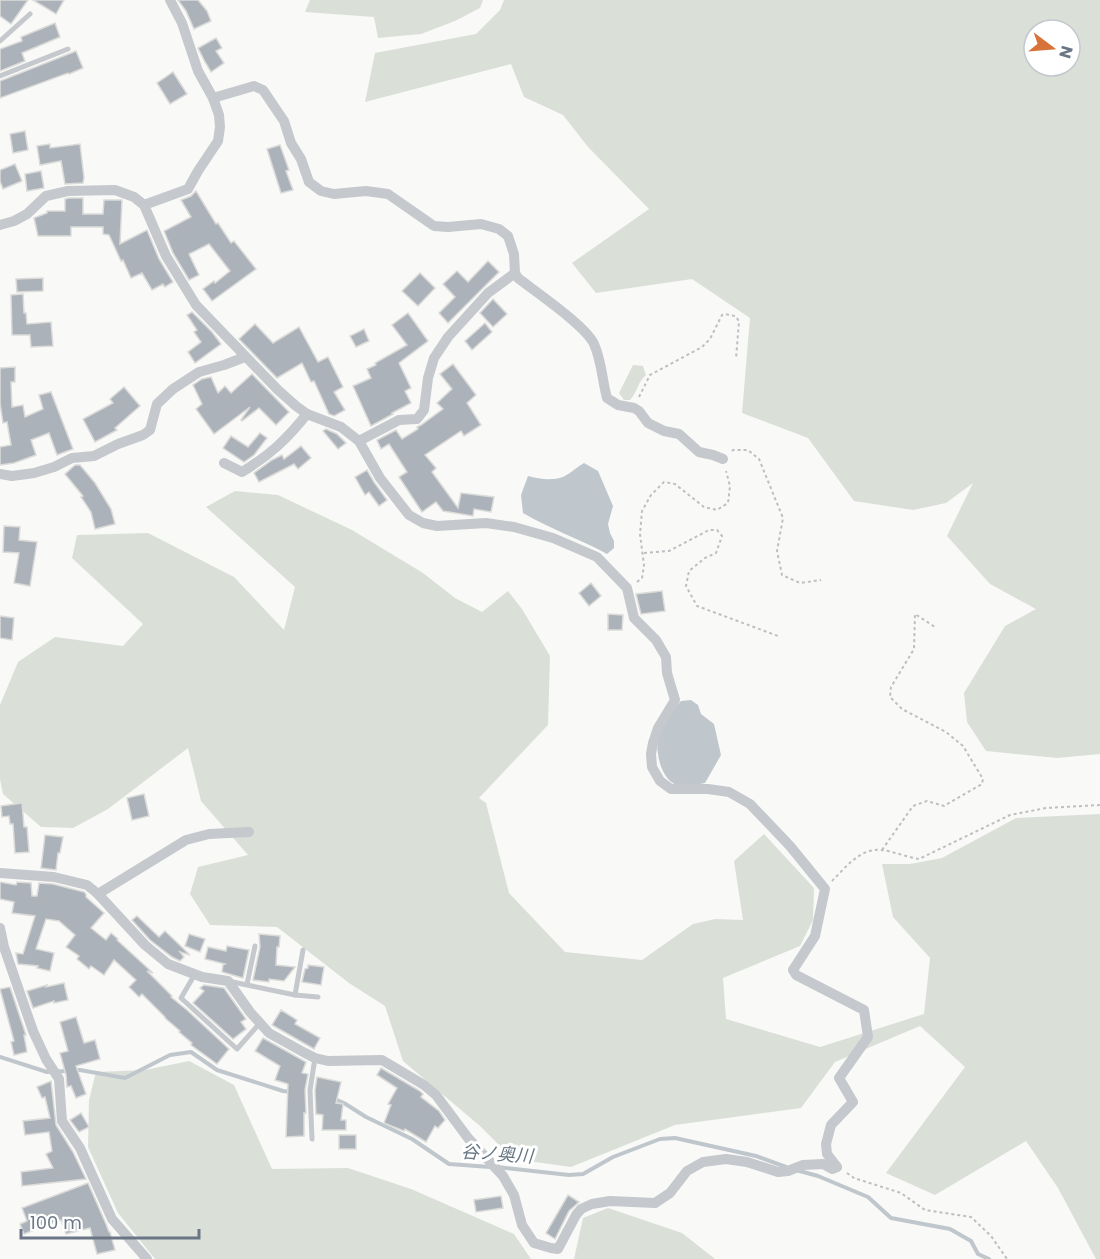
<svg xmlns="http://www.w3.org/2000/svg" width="1100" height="1259" font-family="Poppins,'Noto Sans JP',sans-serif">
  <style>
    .green { fill: #dae0d8; fill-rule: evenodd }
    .water { fill: #bfc7cd }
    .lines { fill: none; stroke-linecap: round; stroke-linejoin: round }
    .stream { stroke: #bfc7cd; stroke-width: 4 }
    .building { fill: #acb2b9; stroke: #dbdbd9; stroke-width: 1.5 }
    .path { stroke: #bdbfc2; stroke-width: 2; stroke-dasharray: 3 3; stroke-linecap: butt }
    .service { stroke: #c5c8cc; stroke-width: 5 }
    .minor { stroke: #c5c8cc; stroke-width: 10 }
    .labels { text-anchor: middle; stroke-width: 6; stroke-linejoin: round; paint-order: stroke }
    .water-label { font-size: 18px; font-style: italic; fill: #667681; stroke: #fff }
  </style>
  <rect width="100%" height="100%" fill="#f9f9f7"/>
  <!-- green -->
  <g class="green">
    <path d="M310,0H483L480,8L455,21L421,34L378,38L374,17L305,12Z"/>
    <path d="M504,0H1100V754L1057,758L986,751L967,722L964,693L1005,626L1036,609L990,584L947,536L973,483L946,503L913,510L854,501L808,438L742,413L750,318L692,279L596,293L572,263L649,209L588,147L563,115L524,97L511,64L365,102L375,53L476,34L500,10ZM1034,30H1070V66H1034Z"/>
    <path d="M633,365L643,366L646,375C637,383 638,391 630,400H624L619,393Z"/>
    <path d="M235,491L278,495L352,530L423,573L455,598L482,612L508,591L522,609L550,656L548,725L479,798L486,803L509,893L565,952L642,960L693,924L715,919L743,920L734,861L764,834L814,888L813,920L800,946L723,978L726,1019L820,1047L924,1014L930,958L893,917L882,864H910L942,858L1016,818L1100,814V1259H1096L1058,1188L1026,1141L935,1195L886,1173L965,1067L920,1026L835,1062L801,1108L675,1125L571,1167L513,1159L480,1126L403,1061L385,1006L349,983L277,927L210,925L190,894L198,867L248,855L201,801L188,748L108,809L73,828L41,827L3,794L0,779V705L18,662L55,637L123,646L143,624L72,558L77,535L148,533L234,577L284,630L295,587L206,507Z"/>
    <path d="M189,1061L234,1085L272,1169L348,1168L411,1189L514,1234L531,1259H155L118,1213L88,1147L89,1100L96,1072L145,1070Z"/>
    <path d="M608,1208L682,1233L715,1259H574L583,1218Z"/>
  </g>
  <!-- water -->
  <g class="water">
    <path d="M584,463L598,471L613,506L608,524L610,533L614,541V548L607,554C580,539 550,529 523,513L521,495L528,476C539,479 552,481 563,477C571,473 577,467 584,463Z"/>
    <path d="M691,700L698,705L701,714L714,724L721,755L705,783C699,784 692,787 686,787C662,787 655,755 658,736C660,726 674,709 681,701Z"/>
  </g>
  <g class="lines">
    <!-- stream -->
    <g class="stream">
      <path d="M0,1057L47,1072L67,1071"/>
      <path d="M75,1070H80L125,1078L170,1055L191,1052L217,1070L283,1091L292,1092"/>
      <path d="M332,1098L344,1103L366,1117L412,1139L449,1164L490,1167"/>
      <path d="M497,1167L569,1175L583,1174L613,1157L660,1139L675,1138L756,1156L786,1167"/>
      <path d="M796,1170L818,1176L868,1197L891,1218L950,1229L971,1241L978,1254L989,1259"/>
    </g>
  </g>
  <!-- building -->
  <g class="building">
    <path d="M0,0H28L11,24L0,16Z"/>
    <path d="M33,0H64L56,14Z"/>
    <path d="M178,0H198L207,11L211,21L194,29L186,11Z"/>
    <path d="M55,23L60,37L22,53L25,61L0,71V49L22,41L21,37Z"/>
    <path d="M216,38L222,48L216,51L224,63L211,72L205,62L198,48Z"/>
    <path d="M76,51L83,68L69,74L68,73L0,98V81Z"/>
    <path d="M173,72L187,94L170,104L157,83Z"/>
    <path d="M25,131L28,150L13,153L10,134Z"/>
    <path d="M50,144V148L80,144L84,178L83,183L65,184L61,161L40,165L37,146Z"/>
    <path d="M280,145L289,170L286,171L293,190L281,193L267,149Z"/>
    <path d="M15,164L22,181L3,189L0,181V170Z"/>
    <path d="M41,171L44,188L27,191L25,174Z"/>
    <path d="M196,191L216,224L218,223L231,243L234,241L256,269L212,301L203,289L214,281L215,283L230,271L209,244L189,254L199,275L189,280L173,253L164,231L191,217L181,200L191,196Z"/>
    <path d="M69,198H83V214H103L104,200H122L120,244L147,230L159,259L173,282L165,287L163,284L152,290L142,273L131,278L123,260L121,261L109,235L103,234V227H71V236H38L34,218L47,213V211H65V199Z"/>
    <path d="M488,261L499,272L448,323L439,313L455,297L443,284L457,271L468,282Z"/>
    <path d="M420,273L435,288L418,306L402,291Z"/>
    <path d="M43,278V291L17,292L16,279Z"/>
    <path d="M23,294L24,313H26L27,324L51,322L53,346L31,347L30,335H12L11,295Z"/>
    <path d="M493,299L507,314L493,327L480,313Z"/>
    <path d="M192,312L212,332L221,344L195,363L188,352L201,342L194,332L197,330L187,315Z"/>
    <path d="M408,313L428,341L399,363L411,388L405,391L411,403L392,413L393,414L371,426L353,386L371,378L367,369L376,365L375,363L407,345L392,325Z"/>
    <path d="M485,323L492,332L472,350L465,341Z"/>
    <path d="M255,324L273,343L299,327L318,362L328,357L343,387L334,392L345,410L334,416L329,414L314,381L311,382L302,363L277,378L239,339Z"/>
    <path d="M364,329L369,341L356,347L350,336Z"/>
    <path d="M453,364L476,395L467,403L481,425L464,436L461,431L425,455L436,468L432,472L458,508L461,493L494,497L491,512L474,509L473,516L443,511L436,502L422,512L399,477L407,472L389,444L381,449L377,440L396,430L402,439L418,429L417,427L421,425L443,409L437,403L452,389L440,374Z"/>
    <path d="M15,367V382H11L12,407L23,405L25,417L43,409L39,395L51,392L73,449L57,455L49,433L31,440L36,455L14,463L0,465V447L11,445L7,422L3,423L0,403V368Z"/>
    <path d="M252,374L289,412L276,425L259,408L242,421L241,420L250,407L214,434L196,409L202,404L193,385L202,379L211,377L218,393L225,386L231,393Z"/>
    <path d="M124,387L140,406L115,428L117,430L95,442L83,419L113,403L110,399Z"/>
    <path d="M326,429L337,434L346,443L338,449L323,431Z"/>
    <path d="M260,433L267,438L254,455L244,462L223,448L231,436L248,447Z"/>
    <path d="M301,446L311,458L298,469L294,464L259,482L254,473L272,460L282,455L284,459Z"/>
    <path d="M75,465H80L95,483L111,509L115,524L95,529L91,512L81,497L83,496L65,474Z"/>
    <path d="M367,470L374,482L387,500L379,506L369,492L365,495L355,477Z"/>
    <path d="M4,526L20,527L19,540L37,542L30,586L14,583L19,553L3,552Z"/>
    <path d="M591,583L601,596L589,606L579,593Z"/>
    <path d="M662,591L665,611L641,614L636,594Z"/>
    <path d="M608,614L623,615L622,630H608Z"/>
    <path d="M0,616L14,618L12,640L0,638Z"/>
    <path d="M144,794L149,816L132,820L127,798Z"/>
    <path d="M22,803L24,827H27L29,852L15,853L13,824H10L9,816L2,817L1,806Z"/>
    <path d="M45,835L63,837L60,853H58L56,870L41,868Z"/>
    <path d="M0,882L16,885L17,882L31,883L32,896H37L39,883L53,884L84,892L86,894V897L104,913L91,928L106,940L111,933L118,939L117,940L153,973L147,971L172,996L171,997L187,1010L229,1049L217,1064L191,1045L192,1043L179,1032L180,1031L165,1018V1017L142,994L139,997L129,987L136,980L114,960L104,975L91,966L89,969L77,959L79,956L66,947L75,935L59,921L46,919L36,949L54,953L50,971L37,968L38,966L18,964L16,953L23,954L35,916L12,913L14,902L0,899Z"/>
    <path d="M137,916L159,937L165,931L190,955L180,952L184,957L180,961L172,957L150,940L132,920Z"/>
    <path d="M189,934L205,939L200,952L185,946Z"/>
    <path d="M259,934L280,936L279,947H277L276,965L295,967L284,981L269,979V982L253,980L260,947Z"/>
    <path d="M227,946L249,950L243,978L222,972L223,965L225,964L205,959L208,947L226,951Z"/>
    <path d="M308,965L324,967L321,985L302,982L305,969L308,968Z"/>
    <path d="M64,983L68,1000L54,1003V1001L33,1008L27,991L47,985L46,987Z"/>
    <path d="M204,985L224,988L246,1019L241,1022L246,1029L233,1039L193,1003L204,991L200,988Z"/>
    <path d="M10,987L26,1035H24L27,1052L14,1055L11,1042L14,1041L0,989Z"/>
    <path d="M281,1010L297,1020L295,1024L320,1038L314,1049L272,1025Z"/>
    <path d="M76,1017L84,1043L95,1040L100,1059L76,1066L86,1094L76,1098L71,1086L67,1087L66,1075L60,1053L68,1051L60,1022Z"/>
    <path d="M263,1038L306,1062L302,1073L308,1074L305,1090L306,1113H304V1136L286,1137L288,1084L275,1080L280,1066L255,1051Z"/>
    <path d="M381,1068L420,1091L423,1094L421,1097L439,1111L445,1120L438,1128L435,1126L426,1142L405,1129L404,1131L384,1123L391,1105L388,1104L397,1088L377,1075Z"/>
    <path d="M317,1077L341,1082L336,1103L343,1104L341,1120H346V1130H322L323,1115L316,1114L315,1090Z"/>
    <path d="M51,1081L56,1125L73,1152L86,1179L22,1186L21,1172L53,1168L46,1154L52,1151L49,1132L25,1135L23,1121L50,1118L45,1097L42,1098L37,1087Z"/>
    <path d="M81,1113L89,1127L79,1132L70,1120Z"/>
    <rect x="339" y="1135" width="17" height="14"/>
    <path d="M88,1183L106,1224L109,1232H110L115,1250L97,1254L90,1228L66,1234L61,1220L24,1234L20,1224L27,1221L22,1208Z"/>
    <path d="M568,1195L579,1202L569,1211L555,1239L546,1233Z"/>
    <path d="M501,1196L503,1208L476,1212L474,1200Z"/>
  </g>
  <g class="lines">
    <!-- path -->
    <g class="path">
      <path d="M639,397L650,375L702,347L710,339L722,315L725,314L735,316L739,321L736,359"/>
      <path d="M732,451L733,450H748L759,459L783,518L777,551L782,575L800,583L821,580"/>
      <path d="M644,553L669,551L709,530H717L722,536L716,553L705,558L689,571L686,586L697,606L778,636"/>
      <path d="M637,582L642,578L644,565L640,534L642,511L651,495L664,482L675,484L704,507L717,510L728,503L730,486L726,471"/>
      <path d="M882,850L913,806L927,801L944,806L982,784L983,779L963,746L946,732L902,709L890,697L891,687L914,649L915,614L935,627"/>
      <path d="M832,881C846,867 860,848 881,850C892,851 907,857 919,859L1010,815L1046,808L1100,805"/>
      <path d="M847,1173L854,1178L901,1193L925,1210L971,1217L991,1236L1007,1259"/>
    </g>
    <!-- service -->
    <g class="service">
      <path d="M0,41L30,14"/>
      <path d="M0,76L68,49"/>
      <path d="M195,974L181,998L237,1049L260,1023"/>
      <path d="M228,981L295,995L318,997"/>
      <path d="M247,984L255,946"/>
      <path d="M295,995L303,950"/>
      <path d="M312,1139L310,1090L315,1058"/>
    </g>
    <!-- minor -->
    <g class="minor">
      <path d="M213,98L254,86L263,90L284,121L291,143L301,159L309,182L321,191L334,194L366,191L388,194L434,226L448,227L481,224L499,229L508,236L514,254L515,273L518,278C536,292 586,326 594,344C602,362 602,380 607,398L618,405L634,408L639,411L648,423L664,431L679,434L699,452L713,455L723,459"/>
      <path d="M144,205L188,189L198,171L218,141L220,127L219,115L213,98L198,71L182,23L170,0"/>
      <path d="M0,225L14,221L27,214L46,196L68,191L115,190L134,197L144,205L166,256L196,305L278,390L296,406L307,414L341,427L359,441L380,478L409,515L423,523L437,526L486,523L514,527L553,538L597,557L627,588L634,618L656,640L666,657L667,673L675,700L658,728L653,743L651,754L652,767L660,781L671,789H708L729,792L750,804L790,846L825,889L815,936L793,970L796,975L864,1010L868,1037L839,1078L853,1102L831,1125L826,1144L827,1154L837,1167"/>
      <path d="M359,441L399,420L417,419L424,410L428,378L434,358L448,337L488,293L515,273"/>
      <path d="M224,463L242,472C270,455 286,440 307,414"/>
      <path d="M0,474L12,476L34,473L54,467L72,458L94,456L118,444L143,435L150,430L157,404L173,389L199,372L224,365L245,357"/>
      <path d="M0,873L54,877L87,885L98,894L145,945L168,964L202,977L228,981L250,1012L269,1033L305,1053L315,1058L328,1061L382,1060L424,1085L436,1095L468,1138L503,1176L514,1195L522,1225L534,1243L551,1248L558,1249L576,1215L581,1209L592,1204L610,1201L655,1203L670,1193L687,1171L703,1162L726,1159L747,1162L778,1172L788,1171L803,1165L823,1164L832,1169L837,1167"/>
      <path d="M98,894L186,840L209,834L249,832"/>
      <path d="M0,928L4,947L33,1031L46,1059L59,1079L62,1121L80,1148L112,1219L147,1259"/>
    </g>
  </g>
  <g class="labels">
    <!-- water labels -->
    <g class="water-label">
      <text transform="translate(497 1154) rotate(4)" y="6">谷ノ奥川</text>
    </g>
  </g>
  <!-- north arrow -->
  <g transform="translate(1052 48) rotate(106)"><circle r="28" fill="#ffffff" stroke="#c3c8cf" stroke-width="1.5"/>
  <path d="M0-4.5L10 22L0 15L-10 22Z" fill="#d77339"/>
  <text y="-9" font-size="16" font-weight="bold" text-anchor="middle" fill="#6a7686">N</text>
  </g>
  <!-- scale -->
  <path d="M21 1229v9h178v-9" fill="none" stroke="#6a7686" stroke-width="3"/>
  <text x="30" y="1229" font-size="18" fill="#6a7686" stroke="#ffffff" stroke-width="4.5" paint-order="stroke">100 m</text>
</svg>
